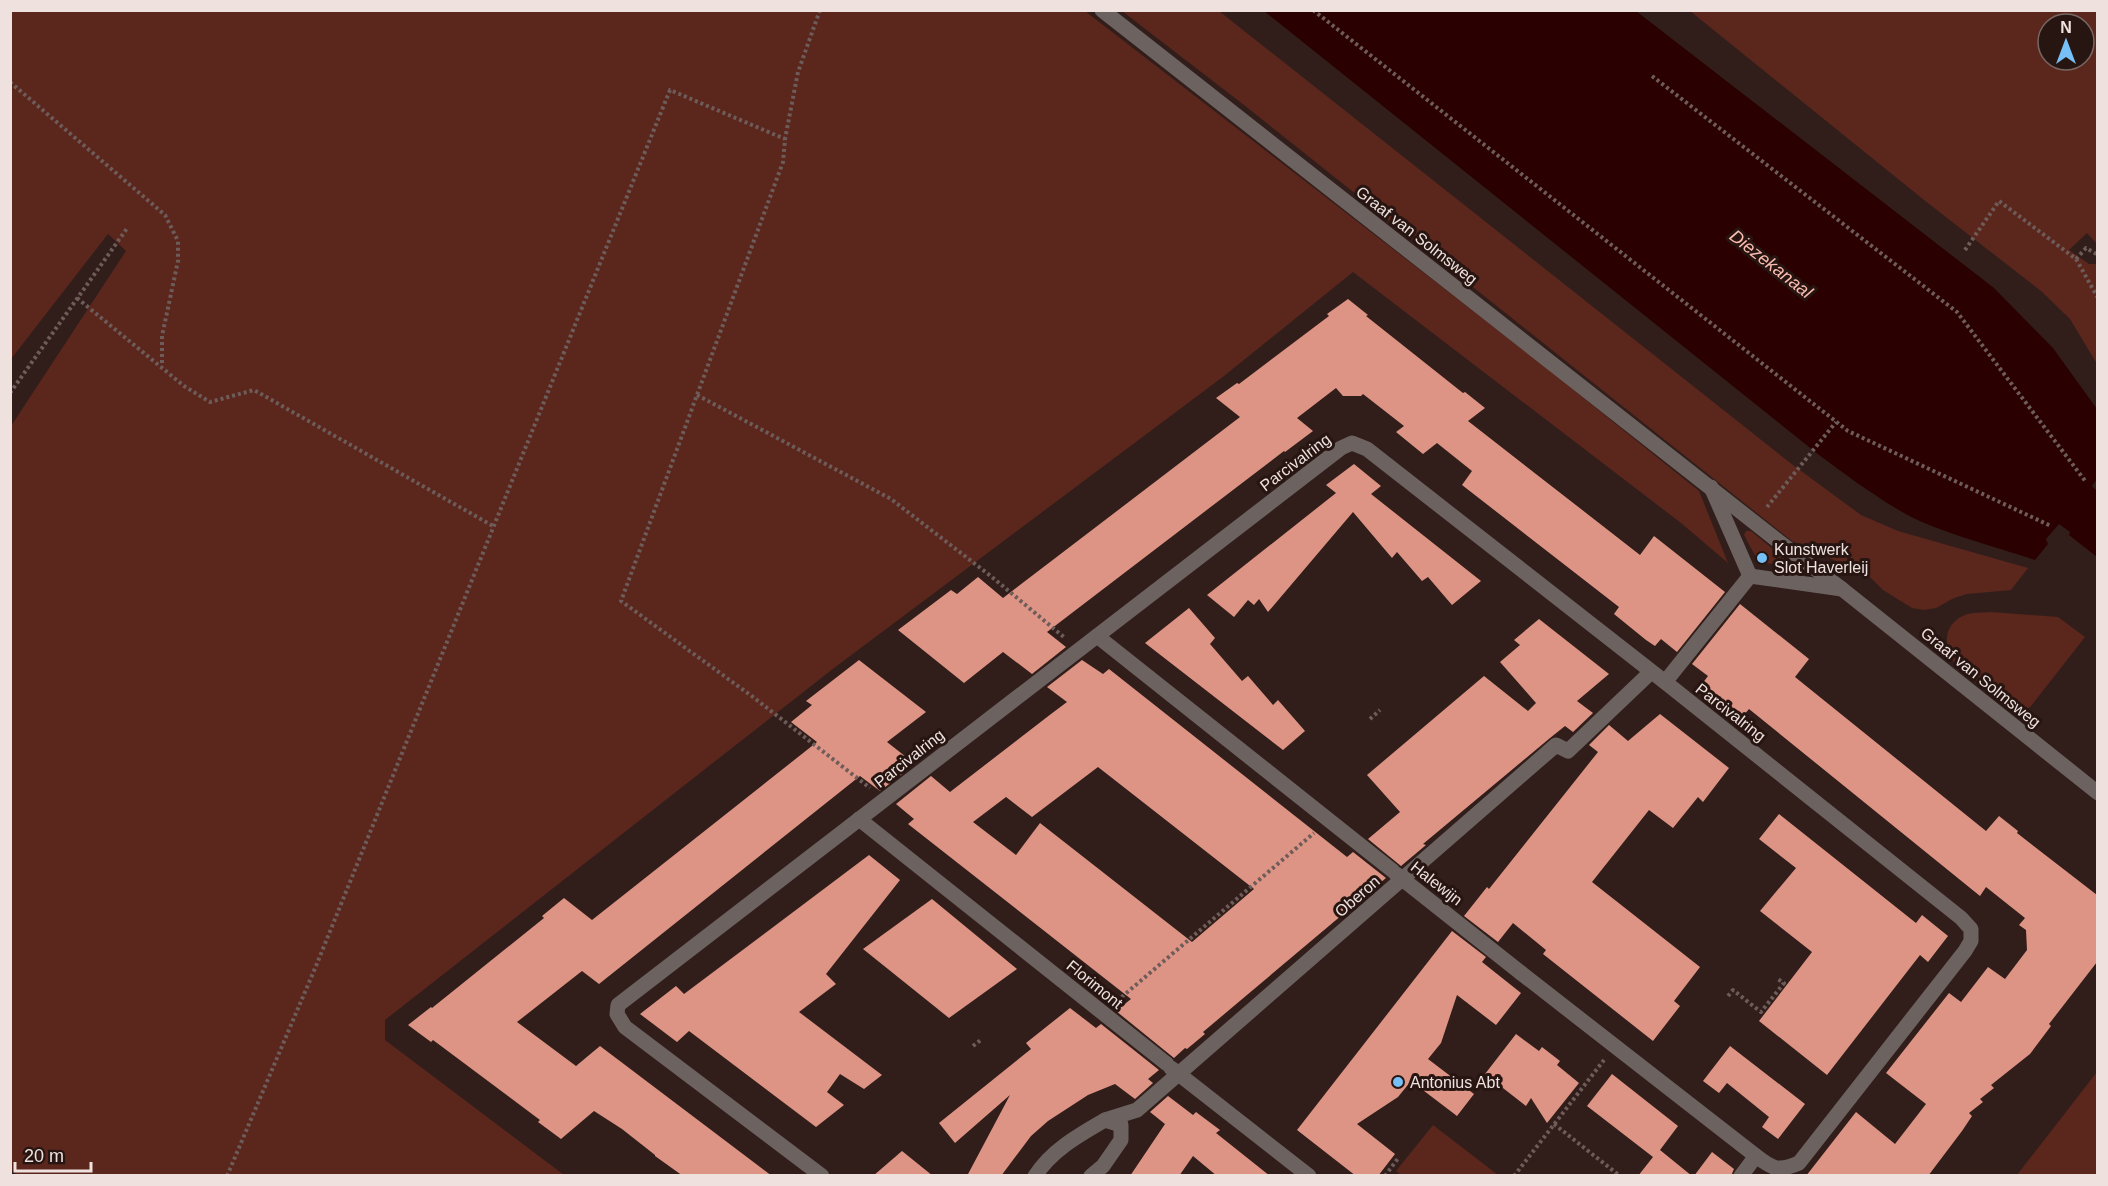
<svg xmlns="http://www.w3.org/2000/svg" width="2108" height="1186" font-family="Arial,sans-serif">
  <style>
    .green { fill: #5b261c; fill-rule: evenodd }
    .water { fill: #2a0000 }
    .building { fill: #de9484; fill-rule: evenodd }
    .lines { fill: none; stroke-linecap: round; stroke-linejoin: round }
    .path { stroke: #6d5c59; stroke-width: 4; stroke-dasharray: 3 3; stroke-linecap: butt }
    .pedestrian { stroke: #6c6260; stroke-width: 15 }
    .minor { stroke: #6c6260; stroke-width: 15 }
    .tertiary { stroke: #6c6260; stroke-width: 15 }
    .poi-dot { fill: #76c0f7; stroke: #271511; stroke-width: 2 }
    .labels { text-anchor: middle; stroke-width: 6; stroke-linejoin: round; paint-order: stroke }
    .street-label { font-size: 16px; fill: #eee1de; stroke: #271511 }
    .poi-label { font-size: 16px; fill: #eee1de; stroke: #271511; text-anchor: start }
    .water-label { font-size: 18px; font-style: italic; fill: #fbbdb0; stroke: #271511 }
  </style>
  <rect width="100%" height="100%" fill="#311e1b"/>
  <!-- green -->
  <g class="green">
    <path d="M10,11H1085L1530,355L1699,491L1728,563L1681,523L1353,272L1224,376L834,668L385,1020V1040L564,1175H18L10,1169L11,426L126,251L108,234L11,359Z"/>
    <path d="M1122,11H1219L1793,465L1861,515L1898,531L2028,568L2011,590L1967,594L1954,598L1936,608L1924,610L1912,608L1883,590L1869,576L1792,541L1244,105Z"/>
    <path d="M1690,11H2097V244L2087,233L2069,250L2089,264H2097V364L2070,319L2041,291L1924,200ZM2048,24H2084V60H2048Z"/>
    <path d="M1746,531H1751L1791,564L1790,568L1758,561L1744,535Z"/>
    <path d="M1990,612L2058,617L2085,637L2031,706L2020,714L1956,665C1943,648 1942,624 1965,615C1972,612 1982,613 1990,612Z"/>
    <path d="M2097,1072V1175H2017Z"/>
    <path d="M1433,1125L1498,1175H1401L1396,1171Z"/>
  </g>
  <!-- water -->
  <path class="water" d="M1264,11H1636L1994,288L2053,348L2097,409V479L2092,486L2097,491V557L2069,535L2070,532L2059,524L2046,539L2048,544L2035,560C1994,546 1940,533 1904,513C1874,496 1846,475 1819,455Z"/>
  <!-- building -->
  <g class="building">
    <path d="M1348,299L1368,315L1366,316L1463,393L1465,392L1485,408L1468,421L1640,555L1654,536L1725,592L1677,652L1661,639L1655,646L1646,640L1614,614L1619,607L1462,485L1472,471L1437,443L1423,454L1396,432L1404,426L1363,394L1361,396H1343L1336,388L1297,418L1313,431L1285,452L1284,451L1047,632L1066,647L1032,674L1003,652L964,683L898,630L951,590L957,594L978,577L1003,598L1240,417L1216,398L1237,383L1239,384L1329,316L1327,314Z"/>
    <path d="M1354,464L1381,486L1371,494L1481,581L1452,605L1428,577L1422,581L1397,552L1392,558L1353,512L1268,612L1259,599L1254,605L1248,600L1234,617L1207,595L1336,493L1326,485Z"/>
    <path d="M1740,604L1809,659L1795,677L1986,831L1999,816L2018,831L2017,833L2097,895V962L2049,1024L2051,1026L2030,1054L1991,1085L1994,1088L1980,1099L1983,1102L1969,1113L1972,1116L1962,1131L1928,1176H1806L1856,1112L1895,1144L1926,1104L1886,1073L1949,993L1961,1002L1988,967L2005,979L2027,950L2026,930L2019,925L2025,918L1986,887L1980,896L1749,709L1743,716L1702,684L1708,676L1692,664Z"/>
    <path d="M1189,608L1215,638L1210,644L1242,681L1248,676L1273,705L1278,700L1305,731L1283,750L1145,643Z"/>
    <path d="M1539,619L1609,674L1577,701L1593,713L1573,732L1565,726L1550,738L1423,844L1426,845L1401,866L1368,839L1400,812L1367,775L1484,676L1528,711L1536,703L1500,662L1520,645L1514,640Z"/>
    <path d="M859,660L926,712L887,742L915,764L880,791L860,776L599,984L582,971L517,1022L576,1066L600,1046L772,1176H683L655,1156V1155L622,1129L594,1111L561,1139L538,1122L540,1120L433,1040L431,1042L408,1025L431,1007L432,1008L544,918L542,916L564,898L592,920L817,742L791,722L812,705L806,701Z"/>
    <path d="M1082,660L1103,674L1109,669L1347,857L1353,852L1386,878L1241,1000L1203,1032L1205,1034L1187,1049L1185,1048L1174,1058L1116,1011L1131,999L908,824L914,819L896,804L931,776L950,792L1051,714L1067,702L1047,687ZM1098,767L1254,889L1192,942L1040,823L1016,855L973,822L1006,797L1032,817Z"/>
    <path d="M1660,714L1729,768L1703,802L1698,797L1673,828L1649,810L1592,882L1700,967L1674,1001L1680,1006L1653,1041L1543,954L1546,950L1513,923L1498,942L1464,916L1487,887L1489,889L1598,752L1589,745L1609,725L1628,741Z"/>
    <path d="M1779,814L1916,923L1922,915L1948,936L1928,962L1920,955L1827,1075L1759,1021L1812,952L1760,911L1796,868L1759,839Z"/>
    <path d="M869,855L900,880L826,974L836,984L799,1012L882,1075L864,1089L840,1074L827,1092L844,1105L816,1127L689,1031L677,1042L640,1014L676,986L684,994Z"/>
    <path d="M932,899L1017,969L949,1018L863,949Z"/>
    <path d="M1452,931L1486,957L1482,962L1521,993L1496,1025L1457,995L1441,1043L1428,1059L1474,1094L1457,1116L1411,1081L1398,1097L1357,1124L1395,1154L1378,1176H1356L1297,1130Z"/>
    <path d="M1070,1008L1096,1028L1101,1024L1159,1070L1148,1079L1153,1083L1135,1099L1115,1084L1088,1095L1048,1121L1031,1136L1001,1176H967L1010,1095L955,1143L939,1123L1031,1049L1026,1043Z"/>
    <path d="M1516,1034L1539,1051L1542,1047L1560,1061L1557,1065L1579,1083L1547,1123L1531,1098L1526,1106L1485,1074Z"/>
    <path d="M1730,1046L1805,1104L1778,1139L1762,1127L1769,1117L1727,1083L1719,1093L1703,1081Z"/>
    <path d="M1612,1074L1678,1126L1660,1150L1692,1176H1638L1653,1157L1587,1106Z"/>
    <path d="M1168,1096L1193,1115L1196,1112L1220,1130L1216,1133L1270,1176H1217L1193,1156L1179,1176H1130L1165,1124L1150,1112Z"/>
    <path d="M902,1151L933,1176H873Z"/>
    <path d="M1712,1152L1734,1169L1731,1176H1694Z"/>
  </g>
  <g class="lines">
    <!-- path -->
    <g class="path">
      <path d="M820,10L798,72L785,139L783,162L621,601L753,697L870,788"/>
      <path d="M1313,10L1848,431L2051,526"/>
      <path d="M1652,76L1957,312L2086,482"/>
      <path d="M10,82L165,215L178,241V261L162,336V366"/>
      <path d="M1965,250L1999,201L2076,259L2098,298"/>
      <path d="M2076,259L2086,248L2098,255"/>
      <path d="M77,298L184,386L210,402L254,390L493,526"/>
      <path d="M10,393L128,227"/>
      <path d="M697,395L891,499L992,577L1065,638"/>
      <path d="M1767,507L1836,422"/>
      <path d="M1370,719L1380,710"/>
      <path d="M1728,996L1733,990L1761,1012L1784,983L1776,978"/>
      <path d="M1117,1001L1314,833"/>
      <path d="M973,1046L982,1039"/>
      <path d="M1554,1124L1620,1176"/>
      <path d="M227,1176L316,966L670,90L785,139"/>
      <path d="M1385,1176L1399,1157"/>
      <path d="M1514,1176L1604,1060"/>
    </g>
    <!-- pedestrian -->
    <g class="pedestrian">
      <path d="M1396,874L1521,973"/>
      <path d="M1171,1068L1309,1176"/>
      <path d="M1105,1120L1137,1110L1556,745L1568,751L1651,672"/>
    </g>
    <!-- minor -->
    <g class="minor">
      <path d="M1711,487L1750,576"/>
      <path d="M1750,576L1842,589"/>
      <path d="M1097,636L1393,871"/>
      <path d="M1665,682L1750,576"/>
      <path d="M859,819L1167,1064"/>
      <path d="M1521,973L1756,1156"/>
      <path d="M822,1176L625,1027L617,1014L618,1005L1341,448L1352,443L1367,449L1665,682L1961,918L1971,929V941L1965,951L1799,1163C1778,1172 1773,1169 1756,1156L1741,1176"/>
      <path d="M1035,1176C1052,1150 1079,1135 1105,1120L1121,1125V1140L1103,1166L1091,1176"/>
    </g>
    <!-- tertiary -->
    <path class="tertiary" d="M1102,10L1778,541L1842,589L2098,793"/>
  </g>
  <!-- markers -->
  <g class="poi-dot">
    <circle cx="1762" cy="558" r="6"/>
    <circle cx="1398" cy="1082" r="6"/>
  </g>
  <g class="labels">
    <!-- street labels -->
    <g class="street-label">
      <text transform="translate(1417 235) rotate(38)" y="6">Graaf van Solmsweg</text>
      <text transform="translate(1295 462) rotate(-37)" y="6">Parcivalring</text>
      <text transform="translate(1981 677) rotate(39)" y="6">Graaf van Solmsweg</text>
      <text transform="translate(1731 712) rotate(38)" y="6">Parcivalring</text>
      <text transform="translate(909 758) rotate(-38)" y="6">Parcivalring</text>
      <text transform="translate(1437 883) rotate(38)" y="6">Halewijn</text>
      <text transform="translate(1357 896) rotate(-41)" y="6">Oberon</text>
      <text transform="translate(1095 984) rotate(39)" y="6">Florimont</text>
    </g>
    <!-- poi labels -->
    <g class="poi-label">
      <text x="1774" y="555">Kunstwerk<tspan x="1774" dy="18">Slot Haverleij</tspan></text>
      <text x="1410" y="1088">Antonius Abt</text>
    </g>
    <!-- water labels -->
    <g class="water-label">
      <text transform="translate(1771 264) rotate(38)" y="6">Diezekanaal</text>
    </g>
  </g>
  <!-- border -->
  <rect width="2108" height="1186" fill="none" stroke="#eee1de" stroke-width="24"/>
  <!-- north arrow -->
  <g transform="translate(2066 42)"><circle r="28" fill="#271511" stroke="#776763" stroke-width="1.5"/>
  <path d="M0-4.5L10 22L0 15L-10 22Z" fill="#76c0f7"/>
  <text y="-9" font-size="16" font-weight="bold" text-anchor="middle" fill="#eee1de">N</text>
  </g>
  <!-- scale -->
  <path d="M15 1162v9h76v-9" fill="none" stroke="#eee1de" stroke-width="3"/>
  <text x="24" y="1162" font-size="18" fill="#eee1de" stroke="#271511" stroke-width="4.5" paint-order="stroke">20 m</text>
</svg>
